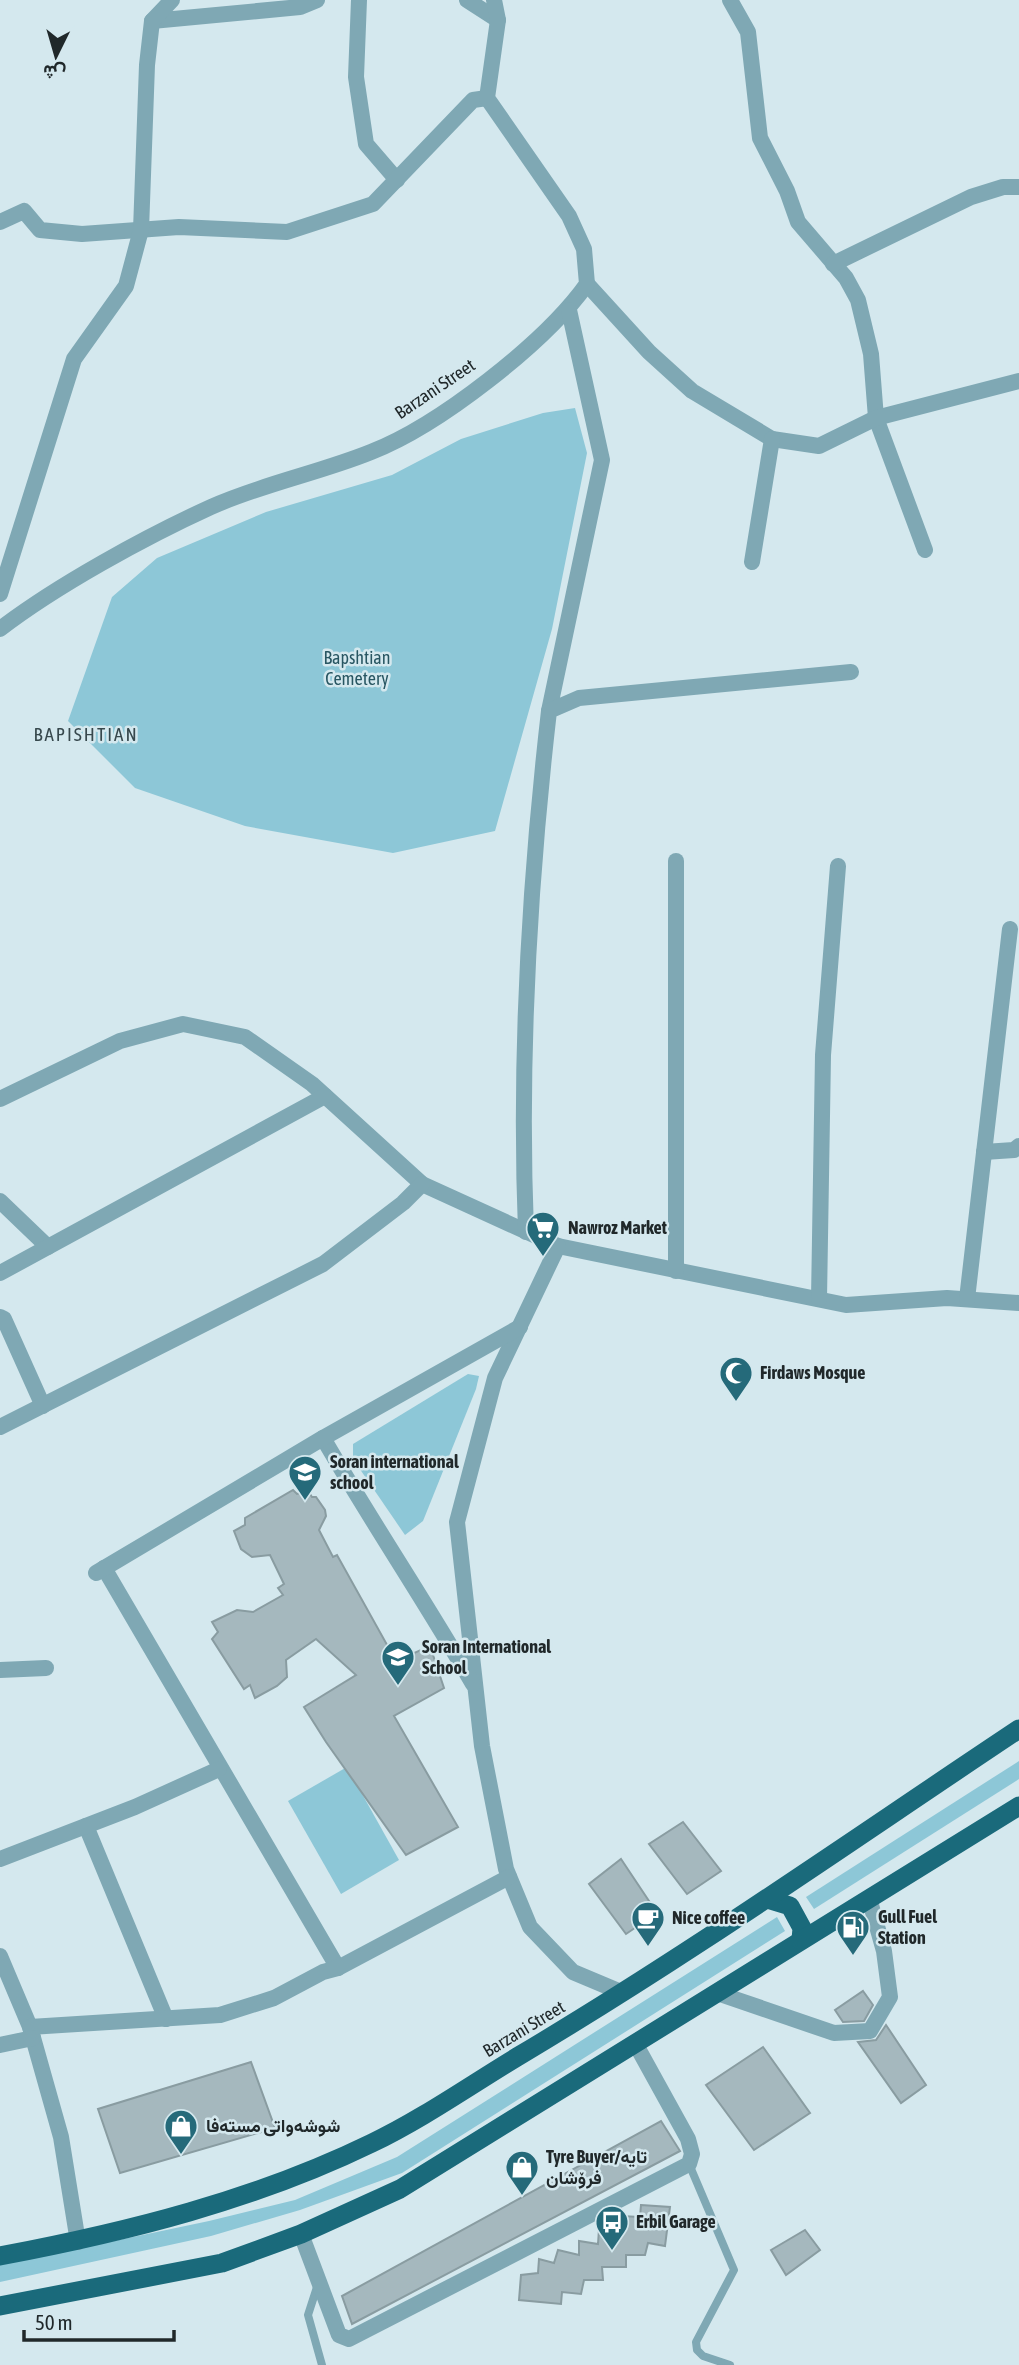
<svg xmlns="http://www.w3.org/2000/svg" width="1019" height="2365" font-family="'Asap Condensed',Vazirmatn,sans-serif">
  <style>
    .green { fill: #8dc7d7 }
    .building { fill: #a5b8be; stroke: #899ca1; stroke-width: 2 }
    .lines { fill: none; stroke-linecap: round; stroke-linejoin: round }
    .service { stroke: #7fa8b4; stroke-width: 8 }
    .minor { stroke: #7fa8b4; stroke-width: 16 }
    .trunk { stroke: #1a6a7b; stroke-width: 19 }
    .labels { text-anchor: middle; stroke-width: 5; stroke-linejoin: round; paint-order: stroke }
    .street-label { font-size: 18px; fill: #20282a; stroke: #d4e8ee }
    .park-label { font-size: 18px; fill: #285662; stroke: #d4e8ee }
    .poi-label { font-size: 18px; font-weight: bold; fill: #20282a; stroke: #d4e8ee; text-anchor: start }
    .neighbourhood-label { font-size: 19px; letter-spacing: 2px; fill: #37484d; stroke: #d4e8ee }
  </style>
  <rect width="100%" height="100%" fill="#d4e8ee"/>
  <!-- green -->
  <g class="green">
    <path d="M575,408L587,453L552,629L495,831L393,853L245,826L135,788L68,721L112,597L157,558L266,512L392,475L461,439L543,413Z"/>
    <path d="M468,1374L479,1376L476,1389L423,1521L405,1535L353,1459V1444Z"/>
    <path d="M1019,1761V1779L814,1909L806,1897Z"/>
    <path d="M347,1767L399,1860L341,1894L288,1801Z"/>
    <path d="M777,1917L785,1931L402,2173L300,2210L211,2236L0,2282V2265L209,2221L295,2200L397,2157Z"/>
  </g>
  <!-- building -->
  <g class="building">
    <path d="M293,1490L297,1494L308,1491L312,1497H316L325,1510L326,1516L319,1530L333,1557L337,1555L396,1661L430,1646L444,1688L394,1716L458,1827L406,1855L326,1742L304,1707L356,1675L316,1639L286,1660L287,1677L277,1686L255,1698L250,1685L244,1689L212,1639L218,1632L212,1622L237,1610L253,1612L283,1595L278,1588L284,1584L270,1555L252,1557L241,1549L234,1531L245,1525V1518Z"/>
    <path d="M683,1822L721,1871L687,1894L649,1844Z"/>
    <path d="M621,1859L657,1913L626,1934L589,1884Z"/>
    <path d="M863,1991L873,2005L864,2021L843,2022L835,2010Z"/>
    <path d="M886,2025L926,2085L901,2103L858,2042L876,2040Z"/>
    <path d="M763,2047L810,2113L754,2150L706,2085Z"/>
    <path d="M251,2062L275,2128L120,2173L98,2109Z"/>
    <path d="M661,2121L680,2151L352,2324L342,2296Z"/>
    <path d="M641,2205L670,2207L665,2246L648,2243L645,2255H626V2267H602L603,2280H584L581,2294L562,2292L561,2304L519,2300L521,2275L538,2273L539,2259L554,2263L558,2250L579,2255V2241L598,2244L599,2229H621V2216L640,2217Z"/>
    <path d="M805,2230L820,2250L786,2275L771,2250Z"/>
  </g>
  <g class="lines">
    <!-- service -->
    <g class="service">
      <path d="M689,2164L734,2270L696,2342L697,2350L703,2356L730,2365"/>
      <path d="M318,2284L308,2315L322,2365"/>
    </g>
    <!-- minor -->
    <g class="minor">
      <path d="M359,0L356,77L366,144L397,180"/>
      <path d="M467,0L498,20"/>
      <path d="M730,0L748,32L760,138L787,191L798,222L846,278L858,300L871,354L876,418L925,550"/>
      <path d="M152,21L300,7L317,0"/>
      <path d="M0,222L24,211L40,230L82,234L179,227L287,232L373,204L473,100L487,98"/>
      <path d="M833,264L971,197L1003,187H1019"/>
      <path d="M587,284L649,352L692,391L772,439L819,446L876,418L1019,381"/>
      <path d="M752,562L772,439"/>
      <path d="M0,594L74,359L126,286L141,230L147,65L152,21L172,0"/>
      <path d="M0,629C56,586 145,537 211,507C262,484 319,473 371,452C438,426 545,343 587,284L584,249L569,216L487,98L498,20L494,0"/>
      <path d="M549,711L602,460L569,310"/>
      <path d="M0,1099L120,1041L183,1024L245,1037L312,1084L422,1184L558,1246L846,1305L947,1298L1019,1303"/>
      <path d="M984,1152L1014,1150L1019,1146"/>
      <path d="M0,1201L48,1247"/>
      <path d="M526,1232C519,1057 529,885 549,711L579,698L851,672"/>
      <path d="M558,1246L495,1378L457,1522L482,1746L506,1869L530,1927L573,1972L623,1993"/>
      <path d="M676,1271V861"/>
      <path d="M0,1273L325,1096"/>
      <path d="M819,1299L823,1055L838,866"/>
      <path d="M967,1299L1010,929"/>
      <path d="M0,1317L4,1319L43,1406"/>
      <path d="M0,1427L323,1264L403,1203L422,1184"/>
      <path d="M323,1438C371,1521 425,1601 473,1684"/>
      <path d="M104,1568L338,1968"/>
      <path d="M96,1573L323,1438L520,1327"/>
      <path d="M0,1670L46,1668"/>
      <path d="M86,1826L166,2019"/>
      <path d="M0,1859L135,1807L219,1769"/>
      <path d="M0,1956L30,2027L61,2137L78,2242"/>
      <path d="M717,1993L834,2033L870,2031L890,1997L884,1951L869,1898"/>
      <path d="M30,2027L220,2015L274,1998L323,1972L338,1968L509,1877"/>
      <path d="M0,2045L33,2038"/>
      <path d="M301,2234L339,2335L349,2339L689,2164L692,2154L688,2139L635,2043"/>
    </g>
    <!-- trunk -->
    <g class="trunk">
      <path d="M767,1899L790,1906L802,1928L801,1940"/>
      <path d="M0,2256C127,2232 255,2200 372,2143C422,2119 469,2086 517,2057C689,1955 852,1840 1019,1729"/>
      <path d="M0,2306L222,2263L301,2234L400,2189L1019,1806"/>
    </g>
  </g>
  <!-- icons -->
  <defs>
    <symbol id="supermarket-pin" viewBox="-11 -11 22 30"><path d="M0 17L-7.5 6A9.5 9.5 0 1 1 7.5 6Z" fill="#256a7a" stroke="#d4e8ee"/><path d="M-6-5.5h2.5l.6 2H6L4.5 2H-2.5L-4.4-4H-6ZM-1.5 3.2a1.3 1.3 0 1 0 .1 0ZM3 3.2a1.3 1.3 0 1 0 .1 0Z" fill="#fff"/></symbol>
    <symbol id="mosque-pin" viewBox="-11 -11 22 30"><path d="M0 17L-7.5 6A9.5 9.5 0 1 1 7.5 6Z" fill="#256a7a" stroke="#d4e8ee"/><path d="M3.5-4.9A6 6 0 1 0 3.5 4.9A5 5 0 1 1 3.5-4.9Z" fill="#fff"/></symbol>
    <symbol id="school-pin" viewBox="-11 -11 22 30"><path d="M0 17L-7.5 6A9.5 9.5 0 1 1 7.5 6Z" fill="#256a7a" stroke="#d4e8ee"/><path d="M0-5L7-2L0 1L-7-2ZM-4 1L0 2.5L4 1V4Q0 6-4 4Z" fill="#fff"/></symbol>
    <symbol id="cafe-pin" viewBox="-11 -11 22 30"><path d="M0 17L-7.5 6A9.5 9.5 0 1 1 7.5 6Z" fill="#256a7a" stroke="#d4e8ee"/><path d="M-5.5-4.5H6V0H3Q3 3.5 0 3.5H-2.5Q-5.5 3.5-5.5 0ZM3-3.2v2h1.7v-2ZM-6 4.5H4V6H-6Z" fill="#fff"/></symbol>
    <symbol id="fuel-pin" viewBox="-11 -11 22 30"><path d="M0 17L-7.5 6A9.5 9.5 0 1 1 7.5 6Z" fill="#256a7a" stroke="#d4e8ee"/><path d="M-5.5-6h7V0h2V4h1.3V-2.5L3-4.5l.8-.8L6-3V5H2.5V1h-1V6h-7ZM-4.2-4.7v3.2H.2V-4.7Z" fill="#fff"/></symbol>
    <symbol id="shop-pin" viewBox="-11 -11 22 30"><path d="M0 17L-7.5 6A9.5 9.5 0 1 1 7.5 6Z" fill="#256a7a" stroke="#d4e8ee"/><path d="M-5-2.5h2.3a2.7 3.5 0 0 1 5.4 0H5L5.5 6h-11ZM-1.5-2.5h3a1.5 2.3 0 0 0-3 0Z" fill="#fff"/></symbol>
    <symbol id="bus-pin" viewBox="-11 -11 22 30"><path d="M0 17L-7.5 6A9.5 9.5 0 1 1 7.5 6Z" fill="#256a7a" stroke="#d4e8ee"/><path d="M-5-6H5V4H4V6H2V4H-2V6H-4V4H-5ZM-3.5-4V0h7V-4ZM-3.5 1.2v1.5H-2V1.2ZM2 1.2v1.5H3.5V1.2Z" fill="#fff"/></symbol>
  </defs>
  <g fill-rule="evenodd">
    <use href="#supermarket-pin" x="524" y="1209" width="38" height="52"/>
    <use href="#mosque-pin" x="717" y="1354" width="38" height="52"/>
    <use href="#school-pin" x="286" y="1453" width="38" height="52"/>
    <use href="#school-pin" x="379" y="1638" width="38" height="52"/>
    <use href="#cafe-pin" x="629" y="1899" width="38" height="52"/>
    <use href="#fuel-pin" x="834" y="1908" width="38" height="52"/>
    <use href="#shop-pin" x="162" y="2107" width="38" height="52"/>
    <use href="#shop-pin" x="503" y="2148" width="38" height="52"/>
    <use href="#bus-pin" x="593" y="2203" width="38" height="52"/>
  </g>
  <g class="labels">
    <!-- street labels -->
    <g class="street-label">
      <text transform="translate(435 389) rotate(-34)" y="6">Barzani Street</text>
      <text transform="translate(524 2029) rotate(-31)" y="6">Barzani Street</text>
    </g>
    <!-- park labels -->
    <g class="park-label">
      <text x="357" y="664">Bapshtian<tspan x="357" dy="21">Cemetery</tspan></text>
    </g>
    <!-- poi labels -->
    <g class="poi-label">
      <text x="568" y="1234">Nawroz Market</text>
      <text x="760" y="1379">Firdaws Mosque</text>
      <text x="330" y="1468">Soran international<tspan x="330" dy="21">school</tspan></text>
      <text x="422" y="1653">Soran International<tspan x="422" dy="21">School</tspan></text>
      <text x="878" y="1923">Gull Fuel<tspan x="878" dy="21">Station</tspan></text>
      <text x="672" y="1924">Nice coffee</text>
      <text x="206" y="2132">شوشەواتی مستەفا</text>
      <text x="546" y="2163">Tyre Buyer/تایە<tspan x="546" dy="21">فرۆشان</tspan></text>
      <text x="636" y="2228">Erbil Garage</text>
    </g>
    <!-- neighbourhood labels -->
    <g class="neighbourhood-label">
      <text x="86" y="741">BAPISHTIAN</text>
    </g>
  </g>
  <!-- north arrow -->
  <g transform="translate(56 56) rotate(185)" stroke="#d4e8ee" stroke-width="5" paint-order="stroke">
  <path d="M0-5L12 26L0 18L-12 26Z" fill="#20282a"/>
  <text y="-10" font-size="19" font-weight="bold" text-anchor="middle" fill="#20282a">ش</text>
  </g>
  <!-- scale -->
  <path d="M24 2330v10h150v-10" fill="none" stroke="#20282a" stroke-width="3.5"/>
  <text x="35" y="2330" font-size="21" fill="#20282a" stroke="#d4e8ee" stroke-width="5" paint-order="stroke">50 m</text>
</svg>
